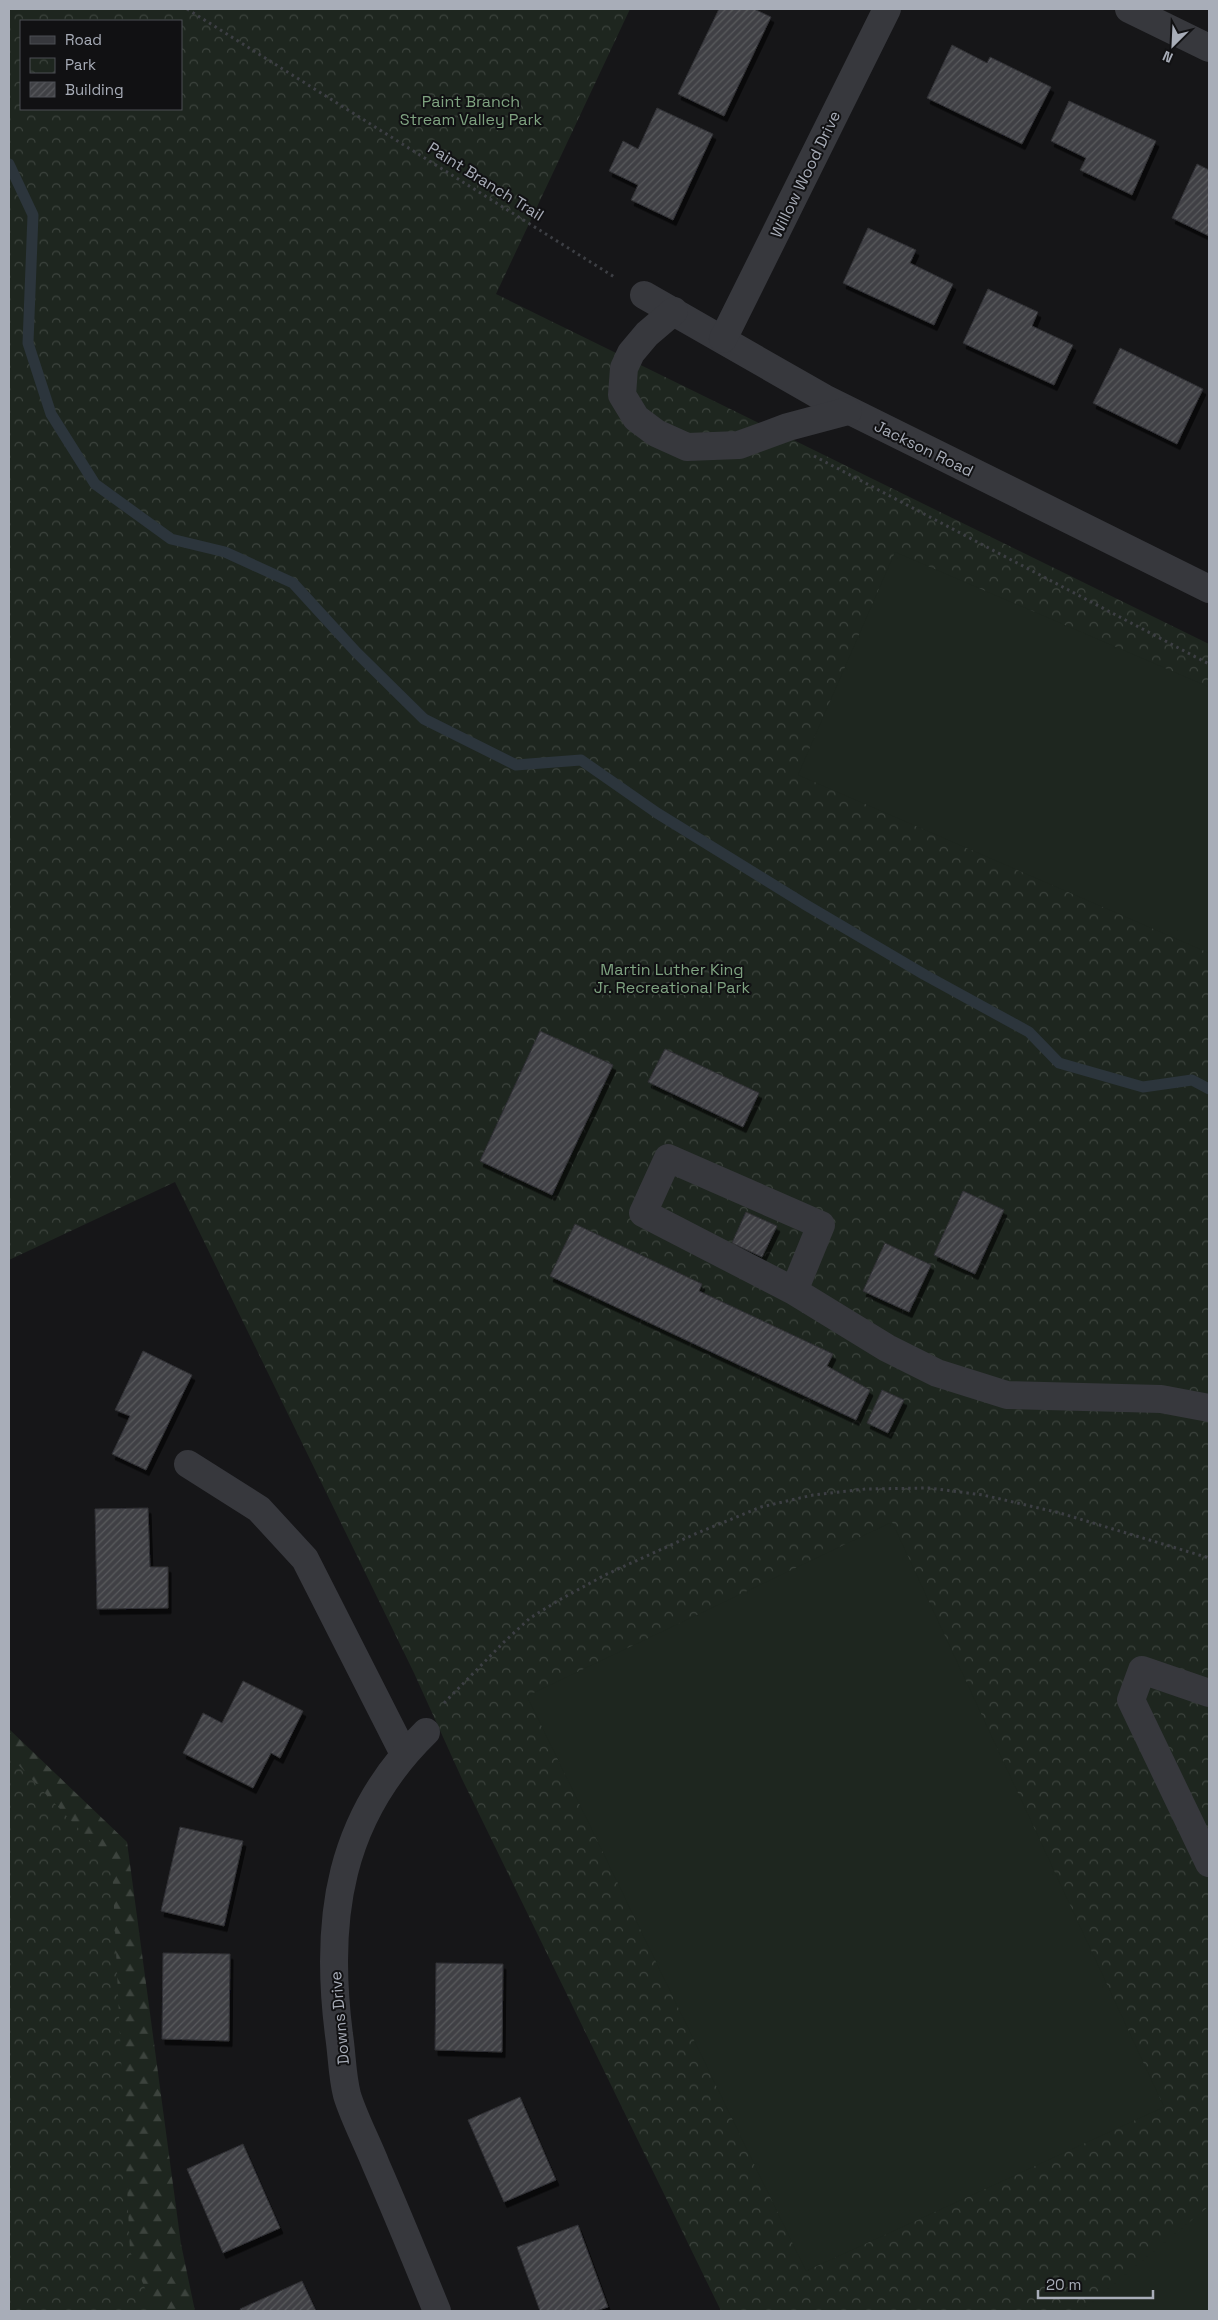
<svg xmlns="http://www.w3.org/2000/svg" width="1218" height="2320" font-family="'Space Grotesk',sans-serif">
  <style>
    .forest { fill: url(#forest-firs) }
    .park { fill: url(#park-crowns); fill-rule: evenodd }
    .pitch { fill: #1e261f }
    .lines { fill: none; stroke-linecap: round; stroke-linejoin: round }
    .stream { stroke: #2c353c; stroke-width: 11 }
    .building { fill: url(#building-hatch); stroke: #303034; filter: url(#shadow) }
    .path { stroke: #3d3f44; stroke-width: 3; stroke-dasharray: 2.5 4; stroke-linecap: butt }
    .minor { stroke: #37383d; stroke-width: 28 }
    .labels { text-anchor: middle; stroke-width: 4; stroke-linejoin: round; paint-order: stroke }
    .park-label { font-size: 16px; fill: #7fa381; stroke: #111113 }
    .street-label { font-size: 16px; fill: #a8adb8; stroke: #111113 }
  </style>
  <defs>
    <pattern id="forest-firs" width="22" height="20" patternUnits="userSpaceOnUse" patternTransform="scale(1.25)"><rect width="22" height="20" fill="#1e261f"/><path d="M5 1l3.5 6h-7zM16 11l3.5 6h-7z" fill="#3c433d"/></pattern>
    <pattern id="park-crowns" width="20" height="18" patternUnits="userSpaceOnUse" patternTransform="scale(1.25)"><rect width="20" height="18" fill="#1e261f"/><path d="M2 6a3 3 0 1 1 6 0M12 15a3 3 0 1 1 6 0" fill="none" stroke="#3c433d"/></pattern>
    <pattern id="building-hatch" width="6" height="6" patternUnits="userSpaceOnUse" patternTransform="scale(1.25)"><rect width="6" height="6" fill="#404145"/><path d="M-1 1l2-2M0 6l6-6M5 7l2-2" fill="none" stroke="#595a5e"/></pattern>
    <filter id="shadow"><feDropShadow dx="3" dy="5.5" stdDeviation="0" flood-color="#0009"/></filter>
  </defs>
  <rect width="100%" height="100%" fill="#161618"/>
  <!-- forest -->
  <path class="forest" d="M9,1729L127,1842L181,2244L195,2311H9Z"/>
  <!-- park -->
  <g class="park">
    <path d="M9,9H630L496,294L1209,644V2311H721L462,1779L414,1673L175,1182L9,1260ZM21,21H181V109H21Z"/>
    <path d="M9,1755L112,1864L130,2251L154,2311H9Z"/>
  </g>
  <!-- pitch -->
  <g class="pitch">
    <path d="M895,552L1209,687V953L798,775Z"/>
    <path d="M892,1522L1164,2107L806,2271L527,1696Z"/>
    <path d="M1209,2206V2311H1081Z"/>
  </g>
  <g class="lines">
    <!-- stream -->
    <path class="stream" d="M9,164L33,215L28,343L51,414L95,484L171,539L225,552L293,583L356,652L424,719L516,765L581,760L657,813L806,905L925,975L1029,1032L1059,1063L1143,1087L1192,1080L1209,1089"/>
  </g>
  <!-- building -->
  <g class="building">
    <path d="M719,9H754L771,17L724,116L678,94Z"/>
    <path d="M952,45L987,63L990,57L1051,87L1022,144L927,98Z"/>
    <path d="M1069,101L1156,141L1132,195L1080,170L1086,158L1051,141Z"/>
    <path d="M657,108L713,134L673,220L631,200L638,185L609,171L623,141L638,149Z"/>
    <path d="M1197,164L1209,170V236L1172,218Z"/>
    <path d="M868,228L916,250L910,263L953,284L934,325L843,283Z"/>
    <path d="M988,289L1038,312L1032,326L1073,345L1054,385L963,343Z"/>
    <path d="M1120,348L1203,389L1177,444L1093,403Z"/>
    <path d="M540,1031L613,1065L552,1195L480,1161Z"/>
    <path d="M665,1049L759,1093L743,1127L648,1082Z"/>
    <path d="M963,1191L1004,1210L975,1274L934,1255Z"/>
    <path d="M746,1212L777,1226L762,1257L732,1243Z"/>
    <path d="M575,1224L702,1284L699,1291L833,1354L827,1366L870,1390L856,1420L550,1276Z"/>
    <path d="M885,1243L931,1265L909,1312L863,1291Z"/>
    <path d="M143,1351L192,1375L146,1470L112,1454L130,1416L115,1410Z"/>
    <path d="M882,1390L904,1400L888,1433L867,1423Z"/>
    <path d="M148,1508L150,1567H168V1608L97,1609L95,1509Z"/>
    <path d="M243,1681L303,1711L280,1758L271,1753L253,1788L183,1753L203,1713L222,1723Z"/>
    <path d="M180,1827L243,1841L224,1926L161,1911Z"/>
    <path d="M163,1953L230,1954L229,2041L162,2039Z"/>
    <path d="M436,1963L503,1964L502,2052L435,2050Z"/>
    <path d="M520,2097L556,2180L504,2202L468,2120Z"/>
    <path d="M243,2144L280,2228L223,2253L187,2169Z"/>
    <path d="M578,2225L608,2307L596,2311H540L517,2247Z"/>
    <path d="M302,2281L316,2311H241L240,2309Z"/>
  </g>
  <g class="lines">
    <!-- path -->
    <g class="path">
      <path d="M187,9L616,278"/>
      <path d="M814,456L1209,664"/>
      <path d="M444,1703L504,1642L530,1618L561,1599L605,1575L695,1534L761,1507L813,1495L866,1489L929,1488L983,1495L1060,1513L1209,1558"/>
    </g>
    <!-- minor -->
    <g class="minor">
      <path d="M1129,9L1209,48"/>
      <path d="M644,295L824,398L1209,589"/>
      <path d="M674,311L647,334L631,353L624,368L622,395L636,418L656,433L687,447L739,445L788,427L848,411"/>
      <path d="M723,339L887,9"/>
      <path d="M794,1291L821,1225L668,1158L643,1213L794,1291L887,1348L937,1373L1007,1395L1161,1399L1209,1408"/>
      <path d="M188,1464L259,1509L305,1559L404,1754"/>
      <path d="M1209,1693L1142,1670L1131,1700L1209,1863"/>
      <path d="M426,1732C339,1817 324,1918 339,2035C342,2054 342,2076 347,2095C354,2118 367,2142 376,2165C397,2213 417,2262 437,2311"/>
    </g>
  </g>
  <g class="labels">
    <!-- park labels -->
    <g class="park-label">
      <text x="471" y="107">Paint Branch<tspan x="471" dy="18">Stream Valley Park</tspan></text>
      <text x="672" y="975">Martin Luther King<tspan x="672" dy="18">Jr. Recreational Park</tspan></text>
    </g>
    <!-- street labels -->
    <g class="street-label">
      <text transform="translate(805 174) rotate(-64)" y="6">Willow Wood Drive</text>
      <text transform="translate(486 181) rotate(32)" y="6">Paint Branch Trail</text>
      <text transform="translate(924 448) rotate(26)" y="6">Jackson Road</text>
      <text transform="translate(339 2018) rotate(-95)" y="6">Downs Drive</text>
    </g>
  </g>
  <!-- border -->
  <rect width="1218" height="2320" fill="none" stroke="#a8adb8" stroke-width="20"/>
  <!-- legend -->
  <rect x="20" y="20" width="162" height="90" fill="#111113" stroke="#4d4f55"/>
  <rect x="30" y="36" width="25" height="8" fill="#37383d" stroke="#4d4f55"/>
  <text x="65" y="45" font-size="15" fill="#a8adb8">Road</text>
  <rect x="30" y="58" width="25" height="15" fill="url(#park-crowns)" stroke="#4d4f55"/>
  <text x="65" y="70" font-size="15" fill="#a8adb8">Park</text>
  <rect x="30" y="82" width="25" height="15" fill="url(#building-hatch)" stroke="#4d4f55"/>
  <text x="65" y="95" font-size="15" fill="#a8adb8">Building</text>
  <!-- north arrow -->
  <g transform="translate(1173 45) rotate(204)" stroke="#111113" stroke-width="4" paint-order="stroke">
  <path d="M0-4L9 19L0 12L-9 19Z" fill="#a8adb8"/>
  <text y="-8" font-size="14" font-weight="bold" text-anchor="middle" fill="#a8adb8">N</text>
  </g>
  <!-- scale -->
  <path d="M1038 2290v8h115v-8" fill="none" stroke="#a8adb8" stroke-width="2.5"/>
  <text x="1046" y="2290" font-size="15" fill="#a8adb8" stroke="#111113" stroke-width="4" paint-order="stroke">20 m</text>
</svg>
